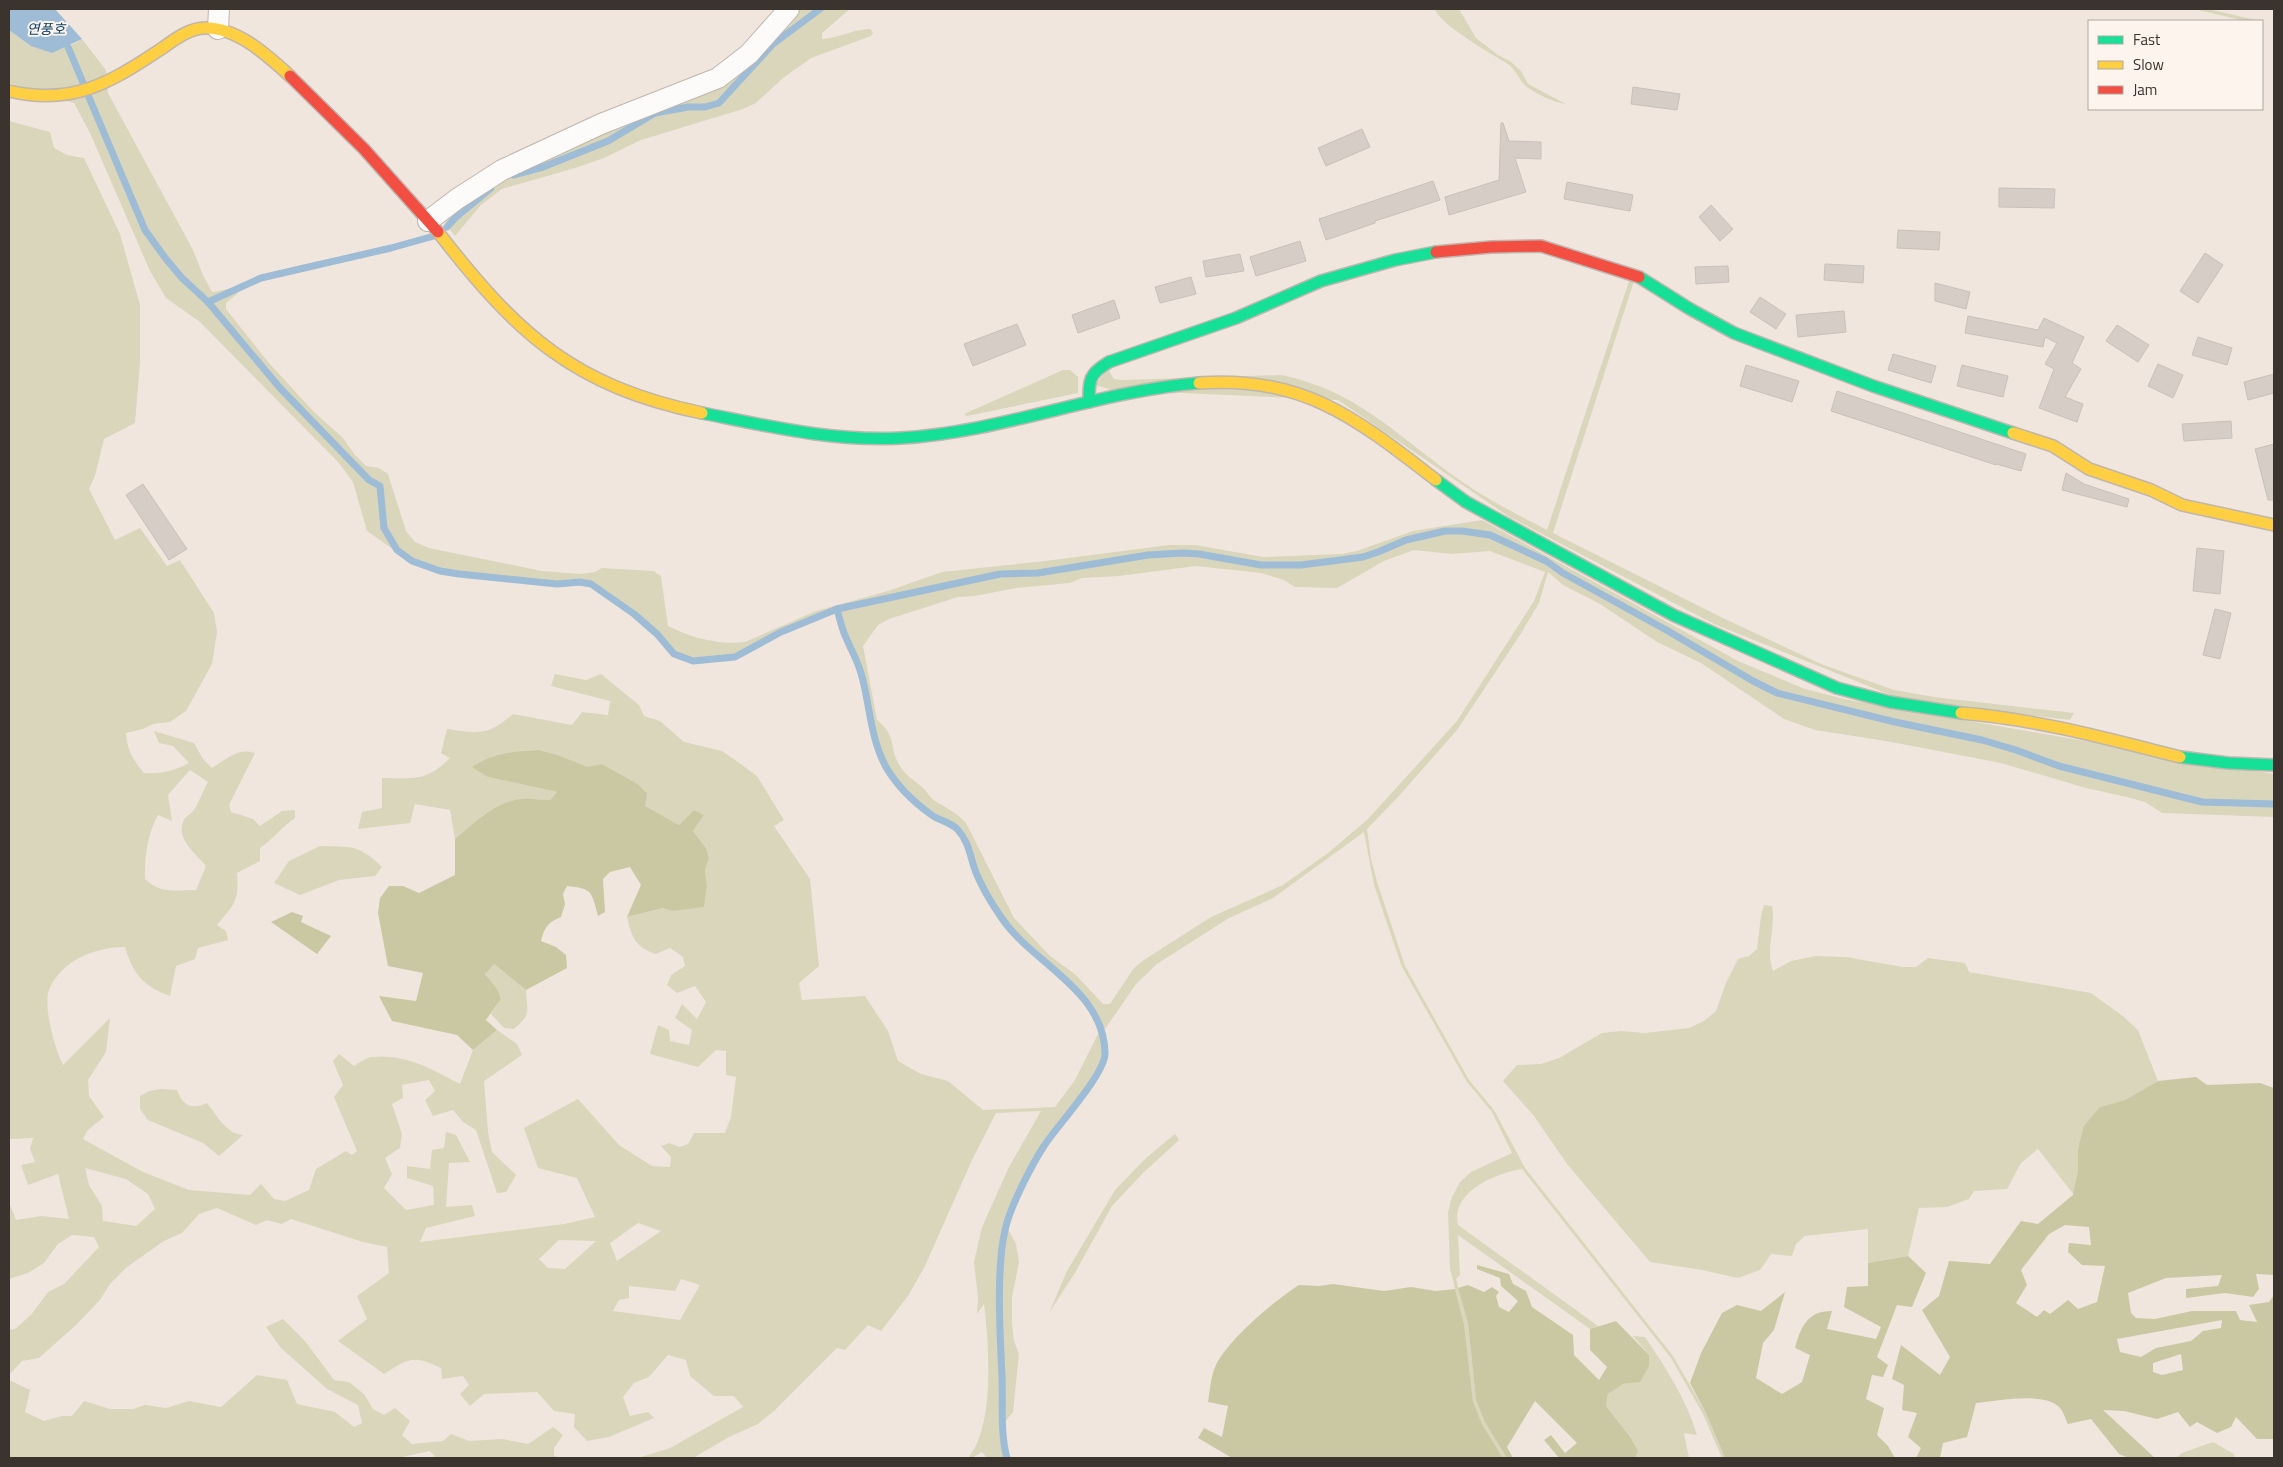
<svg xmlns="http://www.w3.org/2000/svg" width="2283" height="1467" font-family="'Titillium Web','Noto Sans KR',sans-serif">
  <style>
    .green { fill: #d9d6bb; fill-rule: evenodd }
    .forest { fill: #cac7a3; fill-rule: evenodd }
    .sand { fill: #ede2ca }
    .water { fill: #9ebcd6 }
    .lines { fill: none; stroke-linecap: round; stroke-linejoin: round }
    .stream { stroke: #9ebcd6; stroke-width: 7 }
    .building { fill: #d6cdc7; stroke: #c9c0ba }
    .street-casing { stroke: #beb6af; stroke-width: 22 }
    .fast-casing { stroke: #beb6af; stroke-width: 14 }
    .slow-casing { stroke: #beb6af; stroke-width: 14 }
    .jam-casing { stroke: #beb6af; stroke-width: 14 }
    .street { stroke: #fdfbfa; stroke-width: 20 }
    .fast { stroke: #16e098; stroke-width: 11 }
    .slow { stroke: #ffcf43; stroke-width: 11 }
    .jam { stroke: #f24e42; stroke-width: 11 }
    .labels { text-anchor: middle; stroke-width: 4; stroke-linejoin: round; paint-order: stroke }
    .water-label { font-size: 14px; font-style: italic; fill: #074168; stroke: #fdf4ee }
  </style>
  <rect width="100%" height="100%" fill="#f1e6dd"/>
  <!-- green -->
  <g class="green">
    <path d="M799,9H817L772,43L718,101L705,106L688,105L654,111L607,140L543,165L507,175L474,199L446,226L444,215L503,175L643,113L782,27Z"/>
    <path d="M822,9H850L822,33V39C839,38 853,29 870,29L873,33L871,36L811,58L783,78L756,103L743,109L641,140L604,158L575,168L502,189L481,205L455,236L449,228L464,212L508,178L609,143L656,114L688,108L705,109L720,104L774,45L806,23Z"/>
    <path d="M1435,9H1459L1476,38L1498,55L1510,61L1521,71L1528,84L1566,104C1553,102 1538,95 1527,87C1520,82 1517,71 1508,64C1493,55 1438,23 1435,9Z"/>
    <path d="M2194,9H2208L2260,21H2245Z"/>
    <path d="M9,30L31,46L68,47L82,39L106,70L108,93L193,250L203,275L212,292C238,289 260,276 285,269C334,257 384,248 434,234L436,237L392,250L261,279L241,289L237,294L226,303V309L269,363L314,412L343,438L355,455L366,466L379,468L388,474L406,531L415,542L429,548L542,571L580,574L595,572L602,568L653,571L661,576L668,626C692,638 718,645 745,642L816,611L888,591L942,572L1045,561L1169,545H1195L1263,557L1341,554L1357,551L1413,531L1482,520L1738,661L1805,689L1844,699L2274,774V817L2162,813L2145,802L2131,798L2086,788L2001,763L1886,741L1815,730L1784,719L1701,663L1657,642L1600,604L1563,585L1548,572L1539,603L1520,635L1457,730L1399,796L1367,829L1371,859L1378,885L1405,966L1469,1080L1494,1110L1525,1168L1673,1356L1706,1413L1725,1458H1722L1703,1414L1671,1358L1522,1169C1496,1173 1450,1192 1458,1225L1598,1326L1590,1329L1458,1235L1460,1275L1456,1279L1468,1323L1476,1400L1507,1458H1503L1482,1424L1473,1401L1464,1324L1450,1269L1448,1212L1452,1197L1460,1182L1471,1172L1512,1153L1492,1112L1467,1082L1402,967L1374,885L1364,832L1273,898L1229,918L1157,964L1136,984L1103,1032L1108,1055L1092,1086L1045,1148L1021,1194L1007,1227L1016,1244L1019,1262L1012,1298V1323L1014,1341L1019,1354L1013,1412L1005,1422L1008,1458H987L982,1452L972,1458H968C995,1427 989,1344 984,1304L977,1314L978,1298L974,1262L982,1227L1009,1167L1041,1111L996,1113L972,1160L925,1266L908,1296L881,1331L868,1325L845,1350L837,1348L775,1410L758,1424L729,1437L693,1458H638L670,1448L743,1407L734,1396H714L690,1376L686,1360L668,1355L649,1377L634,1383L623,1397L630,1416L648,1412L654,1418L609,1437L587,1441L574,1427L575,1414L554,1411L537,1392L484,1394L470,1406L460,1394L469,1385L463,1376L442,1379L441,1368C413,1355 410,1358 384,1374L338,1341L367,1319L357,1296L389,1273L387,1247L363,1242L291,1219L282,1224L267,1220L256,1225L217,1208L199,1214L182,1233L164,1241L127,1267L110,1284L100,1300L76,1325L39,1358L22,1361L9,1375V1330L15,1329L31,1315L48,1292L64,1284L99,1247L94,1237L72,1235L58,1244L44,1263L28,1273L9,1279V1202L16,1220L41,1216L69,1219L58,1174L28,1185L21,1165L35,1162L30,1149L33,1138L9,1139V121L50,132L54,148L67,155L84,158L120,234L140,305V363L135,423L104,439L95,476L89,489L115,540L140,528L167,566L180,560L214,613L217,632L212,664L186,711L170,722L153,724L143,729L126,733C127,750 133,760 144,773C161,774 174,771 189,763L173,746L159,743L154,731L194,743L203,759L212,768C226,759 239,747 255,753L229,805L231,812L253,819L260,826L282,811L295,810V818C282,827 273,839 260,848V861L237,873C239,902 235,903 217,925L226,931L228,940L198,948L195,959L176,966L170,996C143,986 133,974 125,947C96,947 61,960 49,990C43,1007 55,1049 63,1065L110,1018L106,1052L88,1080L89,1096L104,1117L88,1130L83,1139L143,1172L189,1190L250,1195L261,1184L274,1199L285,1201L309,1190L316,1169L346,1151L352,1155L357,1151L334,1097L343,1085L333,1061L339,1054L354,1066C359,1063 366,1058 371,1057C405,1053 432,1069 460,1084L473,1050L497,1030L517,1044L522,1055L484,1081L488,1132L492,1152L516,1175L506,1192L497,1193L476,1130L463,1122L453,1110L433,1116L425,1100L435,1091L429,1080L402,1085L403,1098L392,1104L402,1134L400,1148L385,1158L392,1174L384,1188L406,1210L434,1205L433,1186L407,1178V1166L430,1169L432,1150L444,1148L446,1132L456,1135L470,1162L449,1163L446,1207L472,1205L475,1216L426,1228L420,1242L564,1224L595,1217L577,1178L538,1168L524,1128L578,1099L619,1145L652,1166L670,1167L671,1157L661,1146L669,1143L680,1147L688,1144L694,1133H725L731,1117L736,1077L726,1075V1051L716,1050L698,1067L650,1054L658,1025L669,1030L670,1041L689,1045L692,1030L675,1018L682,1004L697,1019L706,1002L695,986L677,993L667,985L671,975L685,966L683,957L670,948L656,954C635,947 632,938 627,917L663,908L672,911L704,906L707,887L705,870L709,858L706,848L693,831L704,815L694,810L679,825L644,806L647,793L638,784L602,764L587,768L558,755L539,750L521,751L488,777L557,792L550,800L521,799L482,816L455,839L450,810L415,804L410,823L358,829L362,812L382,808V778C414,778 426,782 450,758L441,753L447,729C478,733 487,737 513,714L572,725L582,712L608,715L610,701L551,686L555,674L586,680L601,674L639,705L644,716L660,721L684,742L722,751L738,762L757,776L784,820L774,826L810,879L819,966L799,983L802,1000L865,996L888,1031L898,1061L921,1074L948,1081L983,1110L1055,1107L1075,1080L1099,1032L1089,1010L1072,990L1001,921L975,875L966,843L956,829L935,819L915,804L885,768L867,716L863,685L858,667L841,632L836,612L782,634L735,659L693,663L673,656L656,635L633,615L590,586L580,584L557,585L512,582L459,576L411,562L367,531L353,482L339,463L200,322L166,298L150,271L90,133L74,103L9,83ZM1414,550L1452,554L1490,551L1545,572L1534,601L1457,721L1368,819L1328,853L1283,885L1211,917L1144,960L1134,968L1110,1004H1103L1076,975L1049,955L1014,918L966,823C957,813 947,808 935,801C930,798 927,791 922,787C914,780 906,776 900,766C888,747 898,737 877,720L863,646L878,625L889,619L958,597L975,596L1016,588L1070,583L1082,578L1119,576L1196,566L1261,573L1284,580L1295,587L1337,588L1384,561ZM190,770L208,782C204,789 197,806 194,810C190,815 185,816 183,822C176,839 196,854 206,866L196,890C175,890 161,894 145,879C144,858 148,833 158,815L172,821L168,795ZM85,1168L126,1179L148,1194L155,1209L136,1226L103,1221L102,1206L89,1185ZM638,1223L661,1231L617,1261L610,1243ZM559,1240L596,1241L565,1269L548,1268L539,1259ZM681,1279L700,1285L680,1320L613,1311L619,1300L629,1298V1286L675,1291Z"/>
    <path d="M1630,278L1634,281L1553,533L1725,619L1821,664L1894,690L1934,697L2074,713L2070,720L1903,700L1714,624L1508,516L1338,400L1112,390L1095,385L1108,369L1114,379L1122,380L1282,375C1354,390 1395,433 1451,474C1481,496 1514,513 1547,530Z"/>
    <path d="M1063,370H1070L1078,377V393L967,416L964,414Z"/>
    <path d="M320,846C351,847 359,844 382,867L375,876L339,880L300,895L274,883L289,861Z"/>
    <path d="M1764,905L1772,906C1776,929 1765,949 1773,971L1791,961L1815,956L1846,957L1903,967H1916L1928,958L1965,963L1969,972L2091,993L2124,1017L2138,1030L2158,1081L2125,1100L2100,1107L2078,1149V1171L2074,1195L2038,1149L2021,1163L2007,1189L1974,1191L1969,1199L1947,1207L1919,1208L1908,1256L1868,1263V1229L1805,1236L1796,1244L1792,1256L1771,1254L1760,1270L1738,1278L1702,1270L1650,1262L1567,1164L1534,1116L1503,1081L1517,1065L1541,1064L1559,1058L1602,1033L1621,1031L1645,1033L1689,1028L1704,1021L1716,1011L1726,983L1738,959L1749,956L1757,949L1761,916Z"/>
    <path d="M494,964L526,990C527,1011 532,1014 514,1029L504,1028L491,1014L501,999L485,973Z"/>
    <path d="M161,1089L177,1090C183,1106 191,1110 207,1103C217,1115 226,1134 243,1135L219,1156L203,1143L148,1120L140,1109V1096L149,1091Z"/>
    <path d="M1175,1134L1179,1140L1143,1173L1112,1206L1076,1271L1049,1313L1067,1271L1115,1190L1146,1158Z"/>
    <path d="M283,1319L305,1341L334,1380L349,1382L364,1394L373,1409L384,1415L395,1408L410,1421L402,1435L412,1444L443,1441L451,1434L469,1441L502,1439L528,1444L553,1427L563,1435L554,1448V1456L563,1458H436L430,1451L398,1458H9V1380L30,1390L25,1412L44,1421L62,1416H72L84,1401L110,1409H133L145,1405L166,1408L189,1401L221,1407L257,1375L287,1380L297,1404L335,1412L354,1427L362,1423L358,1405L327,1389L281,1348L266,1327Z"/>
    <path d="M1633,1336L1645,1337C1666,1368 1686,1399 1697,1435L1684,1433L1689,1458H1635L1638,1451L1631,1438L1606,1406L1608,1394L1623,1384L1640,1382L1649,1355Z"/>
    <path d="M2213,1442L2234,1454L2235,1458H2176L2182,1453Z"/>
  </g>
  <!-- forest -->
  <g class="forest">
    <path d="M539,750L558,755L587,767L602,764L638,784L647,793L645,806L679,825L694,810L704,815L693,831L706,848L709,858L705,870L707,887L704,907L672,911L663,908L627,917L641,885L630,867L610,872L603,879L605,912L598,916C592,892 592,888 567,886L563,894L565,904L561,917C548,922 544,928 541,941L556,947L566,955L567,968L526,990L494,964L485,974L497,989L501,999L486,1020L497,1030L473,1050L457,1035L392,1021L379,996L416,1001L423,973L388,966L378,913L380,898L389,886H403L419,893L455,875V839C474,823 496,801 522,799C531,798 541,800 550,800L557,792L488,777L472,767C494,753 514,751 539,750Z"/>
    <path d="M292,912L303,916L301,922L331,936L317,954L271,922Z"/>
    <path d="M2196,1077L2207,1085L2260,1083L2274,1088V1275L2256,1274L2259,1289L2253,1297L2225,1293L2186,1298V1289L2218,1286L2222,1275L2166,1278L2128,1293L2131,1313L2136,1318L2155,1319L2192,1311H2236L2240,1320L2257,1322L2249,1305L2269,1302L2274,1295V1439H2257L2236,1417L2231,1427L2217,1433L2197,1422L2190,1427L2178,1412L2157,1419L2124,1411L2103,1410L2155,1458H2129L2119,1454L2091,1419L2068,1424C2065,1418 2063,1410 2058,1406C2041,1392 1997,1401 1976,1403L1967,1437L1943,1443L1940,1458H1916L1921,1448L1908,1437L1917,1413L1902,1410L1904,1385L1892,1379L1901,1345L1940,1375L1950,1357L1922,1310L1939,1296L1949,1261L1990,1264L2021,1221L2038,1224L2073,1195L2078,1171V1149L2084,1126L2100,1107L2125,1100L2158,1081ZM2065,1225L2089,1227L2091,1245L2069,1243L2068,1252L2082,1265L2105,1266L2097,1302L2078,1309L2068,1300L2050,1314L2044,1310L2037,1317L2016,1303L2027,1285L2021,1270L2049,1234ZM2222,1320L2221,1328L2203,1331L2191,1341L2156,1348L2141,1357L2120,1352L2117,1339ZM2181,1354L2183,1370L2162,1375L2153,1372V1363Z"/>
    <path d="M1908,1256L1926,1273L1912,1307L1897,1305L1877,1357L1888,1365L1883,1377L1872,1375L1866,1399L1884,1408L1877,1435L1888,1446L1895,1458H1725L1706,1413L1690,1383L1701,1353L1722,1313L1737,1305L1761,1311L1785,1292L1774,1330L1763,1343L1756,1378L1782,1394L1802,1382L1810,1355L1795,1348C1801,1327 1807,1311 1832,1311L1827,1329L1876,1339L1881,1327L1844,1307L1847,1287L1868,1286V1263Z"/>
    <path d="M1477,1265L1509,1274L1513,1284L1526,1291L1532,1307L1573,1335L1574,1355L1599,1380L1607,1367L1590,1350V1329L1616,1321L1649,1355V1366L1640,1382L1623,1384L1608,1394L1606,1406L1631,1438L1638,1451L1635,1458H1559L1544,1440L1551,1435L1565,1453L1577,1443L1535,1401L1507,1447L1513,1458H1507L1485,1422L1476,1400L1468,1323L1458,1288L1468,1285L1484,1292L1492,1287L1499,1292L1496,1296L1499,1307L1509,1312L1518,1301L1501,1286L1500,1278L1477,1269Z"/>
    <path d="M1333,1284L1384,1291L1411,1287L1436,1291L1455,1289L1464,1324L1473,1401L1482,1424L1503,1458H1232L1198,1438L1204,1428L1222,1437L1228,1406L1208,1402C1210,1390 1211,1375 1216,1365C1229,1339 1274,1301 1299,1285L1319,1286Z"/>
  </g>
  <!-- sand -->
  <path class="sand" d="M817,9H822L806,23L774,45L720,104L705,109L688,108L656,114L609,143L544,168L508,178L464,212L449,228L446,226L455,216L494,184L525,169L543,165L607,140L654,111L688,105L705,106L718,101L772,43Z"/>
  <!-- water -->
  <path class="water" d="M9,9H55L82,39L52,53L31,46L9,30Z"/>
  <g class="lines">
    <!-- stream -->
    <g class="stream">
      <path d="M68,47L84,85"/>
      <path d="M88,95L145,230L166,259L182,278L208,302L280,388L369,480L380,486L384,528L397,550L412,561L440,571L459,574L557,584L580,582L591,584L634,614L657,634L674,654L693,661L735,657L781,632L837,609L1000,574L1038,573L1148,555L1183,553L1199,554L1261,565H1301L1363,557L1378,552L1406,540L1445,531H1462L1490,535L1546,561L1563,573L1668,631L1753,681L1777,693L1895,722L1982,740L2016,750L2059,766L2202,802L2274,804"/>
      <path d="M513,175L543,167L608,141L655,113L688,107H705L719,103L773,44L820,9"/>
      <path d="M447,227L456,217L491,188"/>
      <path d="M208,302L261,278L391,248L434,236"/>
      <path d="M837,609C839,617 841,625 844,633C849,646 857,659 861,673C870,704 870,738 886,767C897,786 916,804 933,816C941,821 952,823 958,830C970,843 970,859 977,875C983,889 992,904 1001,917C1031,963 1104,989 1105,1053C1106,1073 1057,1126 1044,1146C1031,1166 1010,1207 1005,1230C996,1271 1000,1333 1002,1376C1003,1401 1000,1434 1007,1458"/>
    </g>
  </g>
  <!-- building -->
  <g class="building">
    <path d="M1633,87L1680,94L1677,110L1631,104Z"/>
    <path d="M1501,123H1503L1509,141L1541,142V159L1515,158L1526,192L1449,215L1445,197L1499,180Z"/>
    <path d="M1362,129L1370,147L1326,166L1318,148Z"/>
    <path d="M1433,181L1440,200L1375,221V223L1326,240L1319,219Z"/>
    <path d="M1567,182L1633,195L1630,211L1564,199Z"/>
    <path d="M1999,188L2055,189L2054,208L1999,207Z"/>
    <path d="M1711,205L1733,229L1720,241L1699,217Z"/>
    <path d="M1898,230L1940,232L1939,250L1897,248Z"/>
    <path d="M1300,241L1306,261L1256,276L1250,257Z"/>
    <path d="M2205,253L2223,265L2198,303L2180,291Z"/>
    <path d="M1240,254L1244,271L1206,277L1203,261Z"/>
    <path d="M1825,264L1864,266L1863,283L1824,280Z"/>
    <path d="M1728,266L1729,282L1696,284L1695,267Z"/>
    <path d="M1191,277L1196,294L1160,303L1155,287Z"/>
    <path d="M1935,283L1970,292L1966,309L1935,301Z"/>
    <path d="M1760,297L1786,314L1776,329L1750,312Z"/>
    <path d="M1114,300L1120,318L1078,333L1072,315Z"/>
    <path d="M1844,311L1846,332L1798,337L1796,315Z"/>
    <path d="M1968,316L2038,330L2044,318L2084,337L2072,363L2081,369L2065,397L2083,404L2077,422L2039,408L2054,369L2045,364L2057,343L2045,337L2043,347L1965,333Z"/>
    <path d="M1017,324L1026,345L973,366L964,344Z"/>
    <path d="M2117,325L2149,345L2138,362L2106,341Z"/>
    <path d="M2198,337L2232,348L2227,365L2192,355Z"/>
    <path d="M1893,354L1936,366L1931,383L1888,370Z"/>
    <path d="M2158,364L2183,375L2173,398L2148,386Z"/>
    <path d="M1746,365L1799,381L1792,402L1740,386Z"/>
    <path d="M1962,365L2008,376L2003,397L1957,386Z"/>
    <path d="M2274,374V393L2248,400L2244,382Z"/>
    <path d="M1837,391L2026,454L2021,471L1996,464V465L1831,411Z"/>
    <path d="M2231,421L2232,438L2184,441L2182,424Z"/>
    <path d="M2274,444V500H2268L2255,449Z"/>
    <path d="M2066,473L2084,484L2129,499L2127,507L2062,490Z"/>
    <path d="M143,484L187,549L169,560L126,495Z"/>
    <path d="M2197,548L2224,551L2220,594L2193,591Z"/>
    <path d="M2215,609L2231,613L2220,659L2203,655Z"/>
  </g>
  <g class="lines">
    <defs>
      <g id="street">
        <path d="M218,29L219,9"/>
        <path d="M428,221L457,199L502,170L601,124L718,78L749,54L789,9"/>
      </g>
      <g id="fast">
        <path d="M1639,277L1690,309L1734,333L1873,386L2013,433"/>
        <path d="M1089,402C1089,379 1089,374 1109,362L1236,318L1321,281L1395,260L1436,252"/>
        <path d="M702,413C768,426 834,442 901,438C1003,432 1098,391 1199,383"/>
        <path d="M1436,480L1466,502L1673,615L1837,688L1890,702L1961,713"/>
        <path d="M2180,757L2228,763L2274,765"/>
      </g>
      <g id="slow">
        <path d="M9,91C72,106 110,83 161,49C174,40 189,28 205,28C237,27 268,56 290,76"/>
        <path d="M438,232C517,334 573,386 702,413"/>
        <path d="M1199,383C1304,375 1358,420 1436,480"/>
        <path d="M2013,433L2053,446L2089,469L2151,490L2182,505L2274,525"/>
        <path d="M1961,713C2036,719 2108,739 2180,757"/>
      </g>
      <g id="jam">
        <path d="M290,76L364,149L438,232"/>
        <path d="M1436,252L1491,247L1541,246L1639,277"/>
      </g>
    </defs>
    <!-- street casing -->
    <use href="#street" class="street-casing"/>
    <!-- fast casing -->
    <use href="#fast" class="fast-casing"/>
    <!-- slow casing -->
    <use href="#slow" class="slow-casing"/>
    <!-- jam casing -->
    <use href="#jam" class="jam-casing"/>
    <!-- street -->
    <use href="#street" class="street"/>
    <!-- fast -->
    <use href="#fast" class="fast"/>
    <!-- slow -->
    <use href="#slow" class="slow"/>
    <!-- jam -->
    <use href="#jam" class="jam"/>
  </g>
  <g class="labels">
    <!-- water labels -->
    <g class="water-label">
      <text x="46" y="34">연풍호</text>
    </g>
  </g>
  <!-- border -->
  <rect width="2283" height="1467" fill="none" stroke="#3b332d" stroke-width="20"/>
  <!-- legend -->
  <rect x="2088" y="20" width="175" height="90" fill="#fdf4ee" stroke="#afa7a1"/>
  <rect x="2098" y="36" width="25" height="8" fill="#16e098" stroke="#afa7a1"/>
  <text x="2133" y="45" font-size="15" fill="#3b332d">Fast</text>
  <rect x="2098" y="61" width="25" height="8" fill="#ffcf43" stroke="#afa7a1"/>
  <text x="2133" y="70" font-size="15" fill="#3b332d">Slow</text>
  <rect x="2098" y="86" width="25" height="8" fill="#f24e42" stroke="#afa7a1"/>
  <text x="2133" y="95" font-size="15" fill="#3b332d">Jam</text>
</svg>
